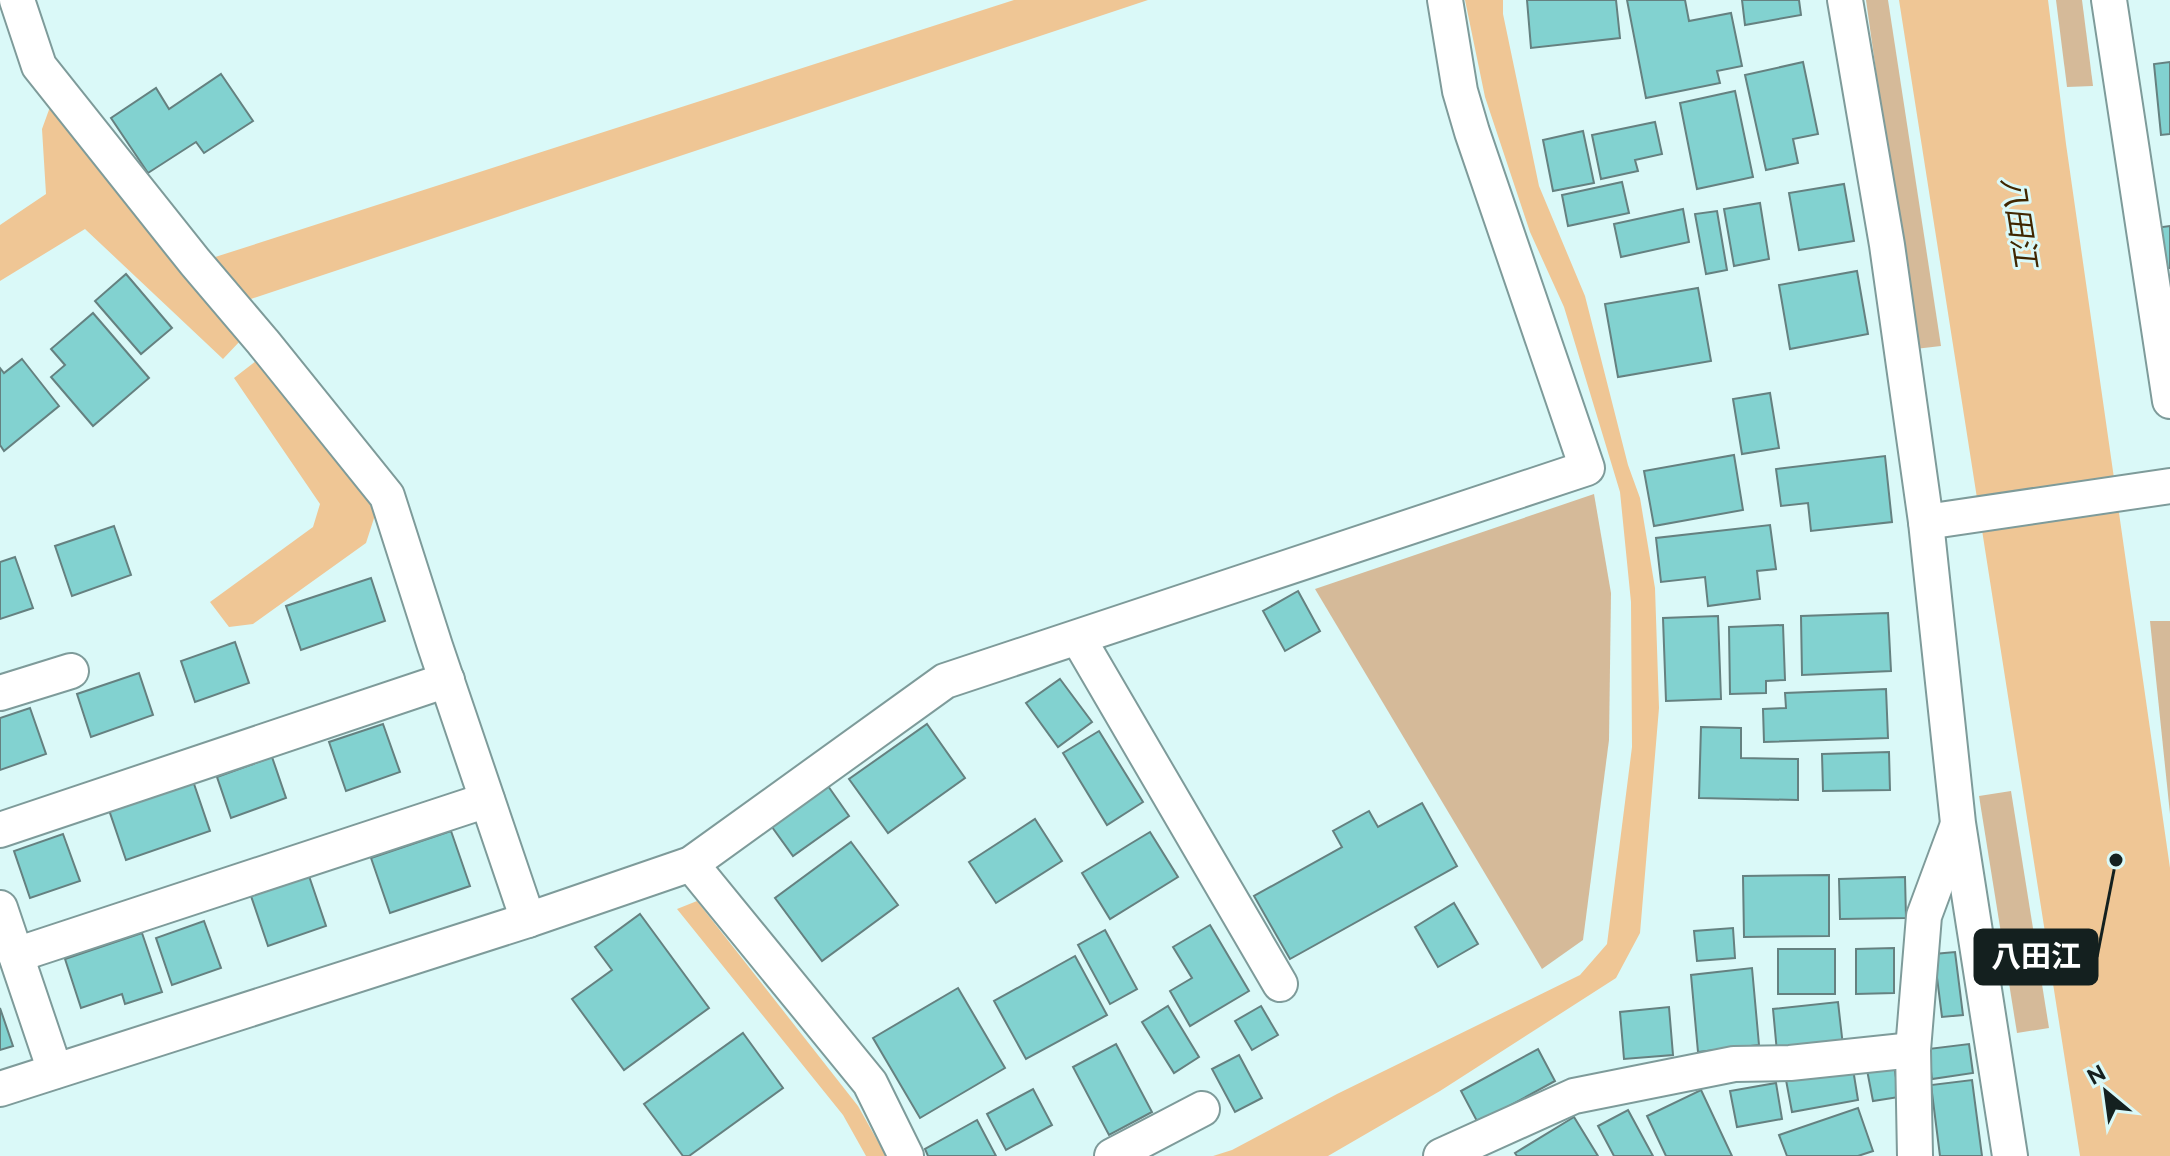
<svg xmlns="http://www.w3.org/2000/svg" width="2170" height="1156" font-family="Raleway,'Noto Sans JP',sans-serif">
  <style>
    .green { fill: #d5ba99 }
    .water { fill: #efc695 }
    .building { fill: #82d2d0; stroke: #658180; stroke-width: 2 }
    .lines { fill: none; stroke-linecap: round; stroke-linejoin: round }
    .minor-casing { stroke: #7e9b9a; stroke-width: 38 }
    .minor { stroke: #fff; stroke-width: 34 }
    .labels { text-anchor: middle; stroke-width: 6; stroke-linejoin: round; paint-order: stroke }
    .water-label { font-size: 30px; font-style: italic; fill: #402600; stroke: #daf9f8 }
    .leader { fill: none; stroke: #14201f; stroke-width: 3 }
    .callout-dot { fill: #14201f; stroke: #daf9f8; stroke-width: 3 }
    .callout { fill: #14201f; stroke: #14201f; stroke-width: 3 }
    .callout-label { font-size: 30px; text-anchor: middle; font-weight: bold; fill: #fff }
  </style>
  <rect width="100%" height="100%" fill="#daf9f8"/>
  <!-- green -->
  <g class="green">
    <path d="M1866,0H1888L1941,346L1915,349Z"/>
    <path d="M2056,0H2082L2093,86L2067,87Z"/>
    <path d="M1594,494L1611,593L1609,740L1583,940L1542,969L1315,589Z"/>
    <path d="M2150,621H2170V814Z"/>
    <path d="M2011,791L2049,1028L2017,1033L1979,796Z"/>
  </g>
  <!-- water -->
  <g class="water">
    <path d="M1014,0H1148L245,301L241,340L223,359L85,229L0,281V225L46,194L42,129L50,107L209,259Z"/>
    <path d="M1465,0H1503V14L1539,186L1585,296L1628,465L1640,498L1655,588L1659,708L1640,933L1616,978L1440,1091L1328,1156H1213L1232,1150L1337,1094L1580,975L1607,944L1632,747L1631,602L1620,492L1564,307L1530,232L1485,97Z"/>
    <path d="M1899,0H2048L2066,144L2170,868V1156H2080Z"/>
    <path d="M256,361L319,432L376,512L366,543L253,624L229,627L210,602L313,527L320,504L234,378Z"/>
    <path d="M697,901L858,1106L886,1156H866L843,1115L677,909Z"/>
  </g>
  <!-- building -->
  <g class="building">
    <path d="M1527,0H1616L1620,38L1531,48Z"/>
    <path d="M1627,0H1685L1689,21L1731,13L1742,66L1717,71L1720,83L1646,98Z"/>
    <path d="M1742,0H1799L1801,15L1745,25Z"/>
    <path d="M1803,62L1818,134L1793,139L1798,163L1766,170L1745,75Z"/>
    <path d="M2170,62V134L2161,135L2154,64Z"/>
    <path d="M221,74L253,121L204,153L196,142L148,173L111,118L156,88L169,109Z"/>
    <path d="M1735,91L1753,177L1697,189L1680,103Z"/>
    <path d="M1655,122L1662,154L1635,160L1638,171L1601,179L1592,135Z"/>
    <path d="M1583,131L1594,183L1553,191L1543,140Z"/>
    <path d="M1622,182L1629,213L1568,226L1562,195Z"/>
    <path d="M1844,184L1854,241L1799,250L1789,193Z"/>
    <path d="M1760,203L1769,259L1734,266L1724,209Z"/>
    <path d="M1683,209L1689,242L1621,257L1614,224Z"/>
    <path d="M1717,211L1727,270L1706,274L1695,214Z"/>
    <path d="M2170,226V268L2159,269L2155,228Z"/>
    <path d="M1857,271L1868,334L1790,349L1779,285Z"/>
    <path d="M126,274L172,328L141,354L95,301Z"/>
    <path d="M1698,288L1711,361L1618,377L1605,304Z"/>
    <path d="M93,313L149,378L93,426L51,377L65,365L51,349Z"/>
    <path d="M22,359L59,406L4,451L0,445V368L4,373Z"/>
    <path d="M1770,393L1779,448L1742,454L1733,399Z"/>
    <path d="M1734,455L1743,510L1654,526L1644,471Z"/>
    <path d="M1885,456L1892,522L1811,531L1808,503L1781,506L1776,469Z"/>
    <path d="M1770,525L1776,569L1757,571L1760,599L1708,606L1705,577L1661,582L1656,538Z"/>
    <path d="M114,526L131,575L72,596L55,546Z"/>
    <path d="M15,557L33,608L0,619V562Z"/>
    <path d="M371,578L385,621L301,650L286,606Z"/>
    <path d="M1298,591L1320,631L1285,651L1263,611Z"/>
    <path d="M1888,613L1891,671L1802,675L1801,616Z"/>
    <path d="M1718,616L1721,699L1666,701L1663,618Z"/>
    <path d="M1783,625L1785,680L1766,681V693L1730,694L1729,627Z"/>
    <path d="M235,642L249,683L195,702L181,661Z"/>
    <path d="M139,673L153,715L91,737L77,694Z"/>
    <path d="M1060,679L1092,722L1058,747L1026,703Z"/>
    <path d="M1886,689L1888,738L1764,742L1763,709L1786,708L1785,693Z"/>
    <path d="M30,708L46,754L0,770V718Z"/>
    <path d="M383,724L400,772L346,791L329,742Z"/>
    <path d="M927,724L965,778L888,833L849,779Z"/>
    <path d="M1701,727L1741,728V758L1798,759V800L1699,798Z"/>
    <path d="M1099,731L1143,802L1107,825L1063,753Z"/>
    <path d="M1889,752L1890,790L1823,791L1822,754Z"/>
    <path d="M272,757L286,798L231,818L217,777Z"/>
    <path d="M193,781L210,831L126,860L109,810Z"/>
    <path d="M828,786L849,816L793,856L772,827Z"/>
    <path d="M1422,803L1457,866L1290,959L1254,896L1342,847L1333,831L1369,811L1378,827Z"/>
    <path d="M1035,819L1062,861L996,903L969,862Z"/>
    <path d="M451,831L470,886L390,913L371,858Z"/>
    <path d="M1150,832L1178,877L1110,919L1082,873Z"/>
    <path d="M63,834L80,881L30,898L14,851Z"/>
    <path d="M851,842L898,905L822,961L775,898Z"/>
    <path d="M1829,875V936L1744,937L1743,876Z"/>
    <path d="M309,876L326,926L268,946L251,896Z"/>
    <path d="M1905,877L1906,918L1840,919L1839,879Z"/>
    <path d="M1454,903L1478,944L1438,967L1415,927Z"/>
    <path d="M640,914L709,1008L624,1070L572,999L612,970L595,947Z"/>
    <path d="M204,921L221,968L172,985L156,938Z"/>
    <path d="M1210,925L1249,991L1190,1026L1170,991L1192,978L1173,947Z"/>
    <path d="M1733,928L1735,958L1697,961L1694,931Z"/>
    <path d="M1105,930L1137,989L1110,1004L1078,945Z"/>
    <path d="M142,933L162,992L125,1004L122,994L81,1008L65,959Z"/>
    <path d="M1894,948V993L1856,994V949Z"/>
    <rect x="1778" y="949" width="57" height="45"/>
    <path d="M1955,952L1963,1015L1942,1017L1934,954Z"/>
    <path d="M1075,956L1107,1015L1026,1059L994,1001Z"/>
    <path d="M1752,968L1759,1045L1698,1052L1691,975Z"/>
    <path d="M958,988L1005,1068L920,1118L873,1038Z"/>
    <path d="M1838,1002L1843,1046L1777,1052L1773,1009Z"/>
    <path d="M1168,1006L1199,1057L1174,1073L1142,1022Z"/>
    <path d="M1261,1006L1278,1035L1252,1050L1235,1021Z"/>
    <path d="M1669,1007L1673,1055L1624,1059L1620,1012Z"/>
    <path d="M0,1008L13,1046L0,1050Z"/>
    <path d="M743,1033L783,1088L689,1156H683L644,1104Z"/>
    <path d="M1116,1044L1152,1112L1109,1135L1073,1067Z"/>
    <path d="M1969,1044L1973,1073L1932,1079L1928,1049Z"/>
    <path d="M1538,1049L1555,1081L1478,1123L1461,1091Z"/>
    <path d="M1239,1055L1262,1098L1235,1112L1212,1069Z"/>
    <path d="M1894,1065L1899,1097L1873,1101L1867,1070Z"/>
    <path d="M1853,1069L1858,1100L1792,1112L1786,1080Z"/>
    <path d="M1972,1080L1982,1156H1940L1931,1085Z"/>
    <path d="M1776,1083L1782,1119L1737,1127L1730,1091Z"/>
    <path d="M1033,1089L1052,1125L1006,1150L987,1114Z"/>
    <path d="M1701,1090L1732,1156H1666L1647,1116Z"/>
    <path d="M1858,1108L1873,1151L1858,1156H1787L1779,1135Z"/>
    <path d="M1628,1110L1653,1156H1614L1598,1126Z"/>
    <path d="M1574,1117L1598,1156H1517L1515,1153Z"/>
    <path d="M977,1120L996,1156H928L925,1149Z"/>
  </g>
  <g class="lines">
    <defs>
      <g id="minor">
        <path d="M17,0L39,66L195,262L263,342L387,496L435,646L528,920L691,864L945,681L1587,468L1472,132L1460,91L1445,0"/>
        <path d="M1845,0L1887,245L1926,522L1958,823L2010,1156"/>
        <path d="M2109,0L2170,401"/>
        <path d="M1926,522L2170,486"/>
        <path d="M1078,638L1280,984"/>
        <path d="M0,693L71,671"/>
        <path d="M0,830L447,680"/>
        <path d="M691,864L870,1083L906,1156"/>
        <path d="M0,908L55,1071"/>
        <path d="M16,955L487,800"/>
        <path d="M0,1089L528,920"/>
        <path d="M1112,1156L1202,1109"/>
        <path d="M1441,1156L1574,1096L1734,1064L1790,1063L1913,1050"/>
        <path d="M1915,1156L1913,1050L1924,916L1957,827"/>
      </g>
    </defs>
    <!-- minor casing -->
    <use href="#minor" class="minor-casing"/>
    <!-- minor -->
    <use href="#minor" class="minor"/>
  </g>
  <g class="labels">
    <!-- water labels -->
    <g class="water-label">
      <text transform="translate(2019 222) rotate(81)" y="10">八田江</text>
    </g>
  </g>
  <!-- callouts -->
  <path class="leader" d="M2116 860L2097 957"/>
  <circle class="callout-dot" cx="2116" cy="860" r="8"/>
  <rect class="callout" x="1975" y="930" width="122" height="54" rx="8"/>
  <g class="callout-label">
    <text x="2036" y="967">八田江</text>
  </g>
  <!-- north arrow -->
  <g transform="translate(2106 1092) rotate(331)" stroke="#daf9f8" stroke-width="6" paint-order="stroke">
  <path d="M0-6L14 30L0 20L-14 30Z" fill="#14201f"/>
  <text y="-12" font-size="22" font-weight="bold" text-anchor="middle" fill="#14201f">N</text>
  </g>
</svg>
